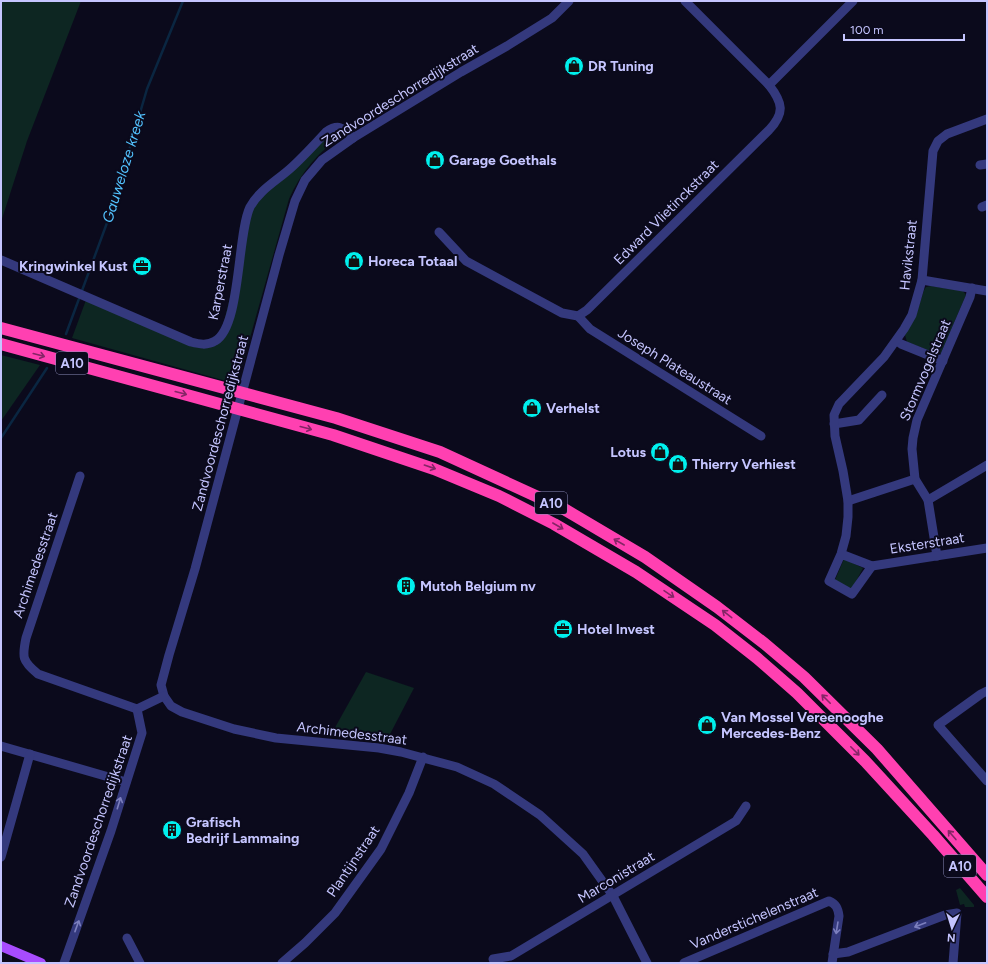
<svg xmlns="http://www.w3.org/2000/svg" width="988" height="964" font-family="Figtree,sans-serif">
  <style>
    .green { fill: #0d2622 }
    .lines { fill: none; stroke-linecap: round; stroke-linejoin: round }
    .stream { stroke: #0a2641; stroke-width: 2.5 }
    .minor { stroke: #34397d; stroke-width: 9 }
    .major { stroke: #a84cff; stroke-width: 10 }
    .highway { stroke: #ff40b1; stroke-width: 12 }
    .oneway { stroke: #852566 }
    .oneway2 { stroke: #7c7fbe }
    .labels { text-anchor: middle; stroke-width: 4; stroke-linejoin: round; paint-order: stroke }
    .shield { fill: #0b0a1c; stroke: #8d8dbb; stroke-width: 1 }
    .shield-label { font-size: 13px; font-weight: bold; fill: #c5c5ff }
    .poi-label { font-size: 14px; font-weight: bold; fill: #c5c5ff; stroke: #0b0a1c; text-anchor: start }
    .street-label { font-size: 14px; fill: #c5c5ff; stroke: #0b0a1c }
    .water-label { font-size: 15px; font-style: italic; fill: #53c3ff; stroke: #0b0a1c }
  </style>
  <rect width="100%" height="100%" fill="#0b0a1c"/>
  <!-- green -->
  <g class="green">
    <path d="M1,1H81L27,141L1,222Z"/>
    <path d="M341,130L344,134C320,150 300,173 289,199L237,384L72,338L86,300L192,346L219,342L251,212L257,202L332,131Z"/>
    <path d="M931,286L963,291L966,295L941,353L938,354L907,342L905,335L917,312L924,290L926,287Z"/>
    <path d="M1,355L40,365L1,421Z"/>
    <path d="M844,559L863,568L852,589L835,580Z"/>
    <path d="M366,672L414,688L388,738L332,733Z"/>
    <path d="M960,888L974,905V907H965L964,904L960,905L956,890Z"/>
  </g>
  <g class="lines">
    <!-- stream -->
    <g class="stream">
      <path d="M66,334L111,212L147,89L183,1"/>
      <path d="M1,438L47,368"/>
    </g>
    <!-- minor -->
    <g class="minor">
      <path d="M569,1L552,18L507,46L461,72L353,138L322,160L305,180L295,201L279,255L195,569L169,655L161,685L164,696L171,706L182,712L234,729L276,738L379,748L401,752L457,767L494,784L540,815L583,854L613,896L647,963"/>
      <path d="M769,85L853,1"/>
      <path d="M980,165L987,164"/>
      <path d="M982,207L987,205"/>
      <path d="M439,232L466,261L562,313L578,316L587,310L769,130C785,113 783,103 769,85L685,1"/>
      <path d="M1,260L191,342C199,344 207,346 215,341C241,327 237,234 250,207C259,190 278,180 292,167C304,156 315,144 326,132C339,123 343,128 353,138"/>
      <path d="M922,280L987,291"/>
      <path d="M578,316L590,329L761,436"/>
      <path d="M897,341L901,344L943,361"/>
      <path d="M834,424L859,420L882,395"/>
      <path d="M80,476L26,638C22,657 22,661 38,674L137,709"/>
      <path d="M928,500L987,465"/>
      <path d="M848,501L915,479"/>
      <path d="M841,554L872,566L852,594L829,581L841,554L846,536L848,517V501L843,471L835,436L834,415L839,404L884,357L904,329L912,315L922,280L933,151L938,141L947,134L987,119"/>
      <path d="M937,556L928,500L915,479L912,449L913,438L917,420L970,297L972,288"/>
      <path d="M872,566L987,548"/>
      <path d="M987,691L981,694L938,725L987,781"/>
      <path d="M137,709L164,696"/>
      <path d="M1,746L126,782"/>
      <path d="M1,857L30,754"/>
      <path d="M127,938L140,963"/>
      <path d="M833,954L848,952L945,915L957,913L953,963"/>
      <path d="M493,959L511,956L736,821L746,806"/>
      <path d="M64,963L111,831L142,733L137,709"/>
      <path d="M282,963L305,943L335,913L381,849L409,793L423,757"/>
      <path d="M684,963L829,901C836,904 838,908 839,916L832,963"/>
    </g>
    <!-- major -->
    <path class="major" d="M1,946L41,963"/>
    <!-- highway -->
    <g class="highway">
      <path d="M1,328L336,418L440,452L564,509L645,557L717,607L765,644L804,677L877,749L987,875"/>
      <path d="M1,344L333,435L434,469L499,496L554,524L636,572L715,625L757,658L797,693L865,761L933,835L987,897"/>
    </g>
  </g>
  <!-- one-way arrows -->
  <defs><path id="oneway-shaft" d="M-6 0H5M1.5-3L5.5 0L1.5 3" fill="none" stroke-width="1.6" stroke-linecap="round" stroke-linejoin="round"/></defs>
  <g class="oneway">
    <use href="#oneway-shaft" transform="translate(39 355) rotate(15)"/>
    <use href="#oneway-shaft" transform="translate(181 393) rotate(15)"/>
    <use href="#oneway-shaft" transform="translate(306 428) rotate(15)"/>
    <use href="#oneway-shaft" transform="translate(430 467) rotate(19)"/>
    <use href="#oneway-shaft" transform="translate(558 526) rotate(30)"/>
    <use href="#oneway-shaft" transform="translate(619 542) rotate(-150)"/>
    <use href="#oneway-shaft" transform="translate(669 594) rotate(34)"/>
    <use href="#oneway-shaft" transform="translate(727 614) rotate(-142)"/>
    <use href="#oneway-shaft" transform="translate(826 699) rotate(-135)"/>
    <use href="#oneway-shaft" transform="translate(855 751) rotate(45)"/>
    <use href="#oneway-shaft" transform="translate(952 835) rotate(-131)"/>
  </g>
  <g class="oneway2">
    <use href="#oneway-shaft" transform="translate(119 803) rotate(-73)"/>
    <use href="#oneway-shaft" transform="translate(920 925) rotate(159)"/>
    <use href="#oneway-shaft" transform="translate(77 926) rotate(-70)"/>
    <use href="#oneway-shaft" transform="translate(837 928) rotate(99)"/>
  </g>
  <!-- icons -->
  <defs>
    <symbol id="shop-disc" viewBox="-11 -11 22 22"><circle r="9.5" fill="#00f0ed" stroke="#0b0a1c"/><path d="M-5-2.5h2.3a2.7 3.5 0 0 1 5.4 0H5L5.5 6h-11ZM-1.5-2.5h3a1.5 2.3 0 0 0-3 0Z" fill="#111"/></symbol>
    <symbol id="office-disc" viewBox="-11 -11 22 22"><circle r="9.5" fill="#00f0ed" stroke="#0b0a1c"/><path d="M-6-3h4V-5.5h4V-3h4V5H-6ZM-1-4.5V-3h2v-1.5ZM-6 0V1H6V0Z" fill="#111"/></symbol>
    <symbol id="building-disc" viewBox="-11 -11 22 22"><circle r="9.5" fill="#00f0ed" stroke="#0b0a1c"/><path d="M-4-6H4V6H1V3H-1V6H-4ZM-2.5-4.3h1.7v1.8h-1.7ZM.8-4.3h1.7v1.8H.8ZM-2.5-1h1.7V.8h-1.7ZM.8-1h1.7V.8H.8Z" fill="#111"/></symbol>
  </defs>
  <g fill-rule="evenodd">
    <use href="#shop-disc" x="563" y="55" width="22" height="22"/>
    <use href="#shop-disc" x="424" y="149" width="22" height="22"/>
    <use href="#shop-disc" x="343" y="250" width="22" height="22"/>
    <use href="#office-disc" x="131" y="255" width="22" height="22"/>
    <use href="#shop-disc" x="521" y="397" width="22" height="22"/>
    <use href="#shop-disc" x="649" y="441" width="22" height="22"/>
    <use href="#shop-disc" x="667" y="453" width="22" height="22"/>
    <use href="#building-disc" x="395" y="575" width="22" height="22"/>
    <use href="#office-disc" x="552" y="618" width="22" height="22"/>
    <use href="#shop-disc" x="696" y="714" width="22" height="22"/>
    <use href="#building-disc" x="161" y="819" width="22" height="22"/>
  </g>
  <g class="labels">
    <!-- shield labels -->
    <g class="shield">
      <rect x="56" y="352" width="32" height="22" rx="3"/>
      <rect x="535" y="492" width="32" height="22" rx="3"/>
      <rect x="944" y="855" width="32" height="22" rx="3"/>
    </g>
    <g class="shield-label">
      <text x="72" y="368">A10</text>
      <text x="551" y="508">A10</text>
      <text x="960" y="871">A10</text>
    </g>
    <!-- poi labels -->
    <g class="poi-label">
      <text x="588" y="71">DR Tuning</text>
      <text x="449" y="165">Garage Goethals</text>
      <text x="368" y="266">Horeca Totaal</text>
      <text x="128" y="271" text-anchor="end">Kringwinkel Kust</text>
      <text x="546" y="413">Verhelst</text>
      <text x="646" y="457" text-anchor="end">Lotus</text>
      <text x="692" y="469">Thierry Verhiest</text>
      <text x="420" y="591">Mutoh Belgium nv</text>
      <text x="577" y="634">Hotel Invest</text>
      <text x="721" y="722">Van Mossel Vereenooghe<tspan x="721" dy="16">Mercedes-Benz</tspan></text>
      <text x="186" y="827">Grafisch<tspan x="186" dy="16">Bedrijf Lammaing</tspan></text>
    </g>
    <!-- street labels -->
    <g class="street-label">
      <text transform="translate(400 95) rotate(-32)" y="5">Zandvoordeschorredijkstraat</text>
      <text transform="translate(666 212) rotate(-45)" y="5">Edward Vlietinckstraat</text>
      <text transform="translate(908 255) rotate(-84)" y="5">Havikstraat</text>
      <text transform="translate(220 282) rotate(-79)" y="5">Karperstraat</text>
      <text transform="translate(675 366) rotate(32)" y="5">Joseph Plateaustraat</text>
      <text transform="translate(925 370) rotate(-67)" y="5">Stormvogelstraat</text>
      <text transform="translate(220 423) rotate(-75)" y="5">Zandvoordeschorredijkstraat</text>
      <text transform="translate(927 543) rotate(-9)" y="5">Eksterstraat</text>
      <text transform="translate(35 565) rotate(-71)" y="5">Archimedesstraat</text>
      <text transform="translate(352 733) rotate(7)" y="5">Archimedesstraat</text>
      <text transform="translate(98 821) rotate(-71)" y="5">Zandvoordeschorredijkstraat</text>
      <text transform="translate(353 861) rotate(-56)" y="5">Plantijnstraat</text>
      <text transform="translate(616 877) rotate(-31)" y="5">Marconistraat</text>
      <text transform="translate(754 918) rotate(-23)" y="5">Vanderstichelenstraat</text>
    </g>
    <!-- water labels -->
    <g class="water-label">
      <text transform="translate(124 167) rotate(-73)" y="5">Gauweloze kreek</text>
    </g>
  </g>
  <!-- border -->
  <rect width="988" height="964" fill="none" stroke="#c5c5ff" stroke-width="4"/>
  <!-- north arrow -->
  <g transform="translate(952 928) rotate(184)" stroke="#0b0a1c" stroke-width="3" paint-order="stroke">
  <path d="M0-3L7 15L0 10L-7 15Z" fill="#c5c5ff"/>
  <text y="-6" font-size="11" font-weight="bold" text-anchor="middle" fill="#c5c5ff">N</text>
  </g>
  <!-- scale -->
  <path d="M844 34v6h120v-6" fill="none" stroke="#c5c5ff" stroke-width="2"/>
  <text x="850" y="34" font-size="12" fill="#c5c5ff" stroke="#0b0a1c" stroke-width="3" paint-order="stroke">100 m</text>
</svg>
